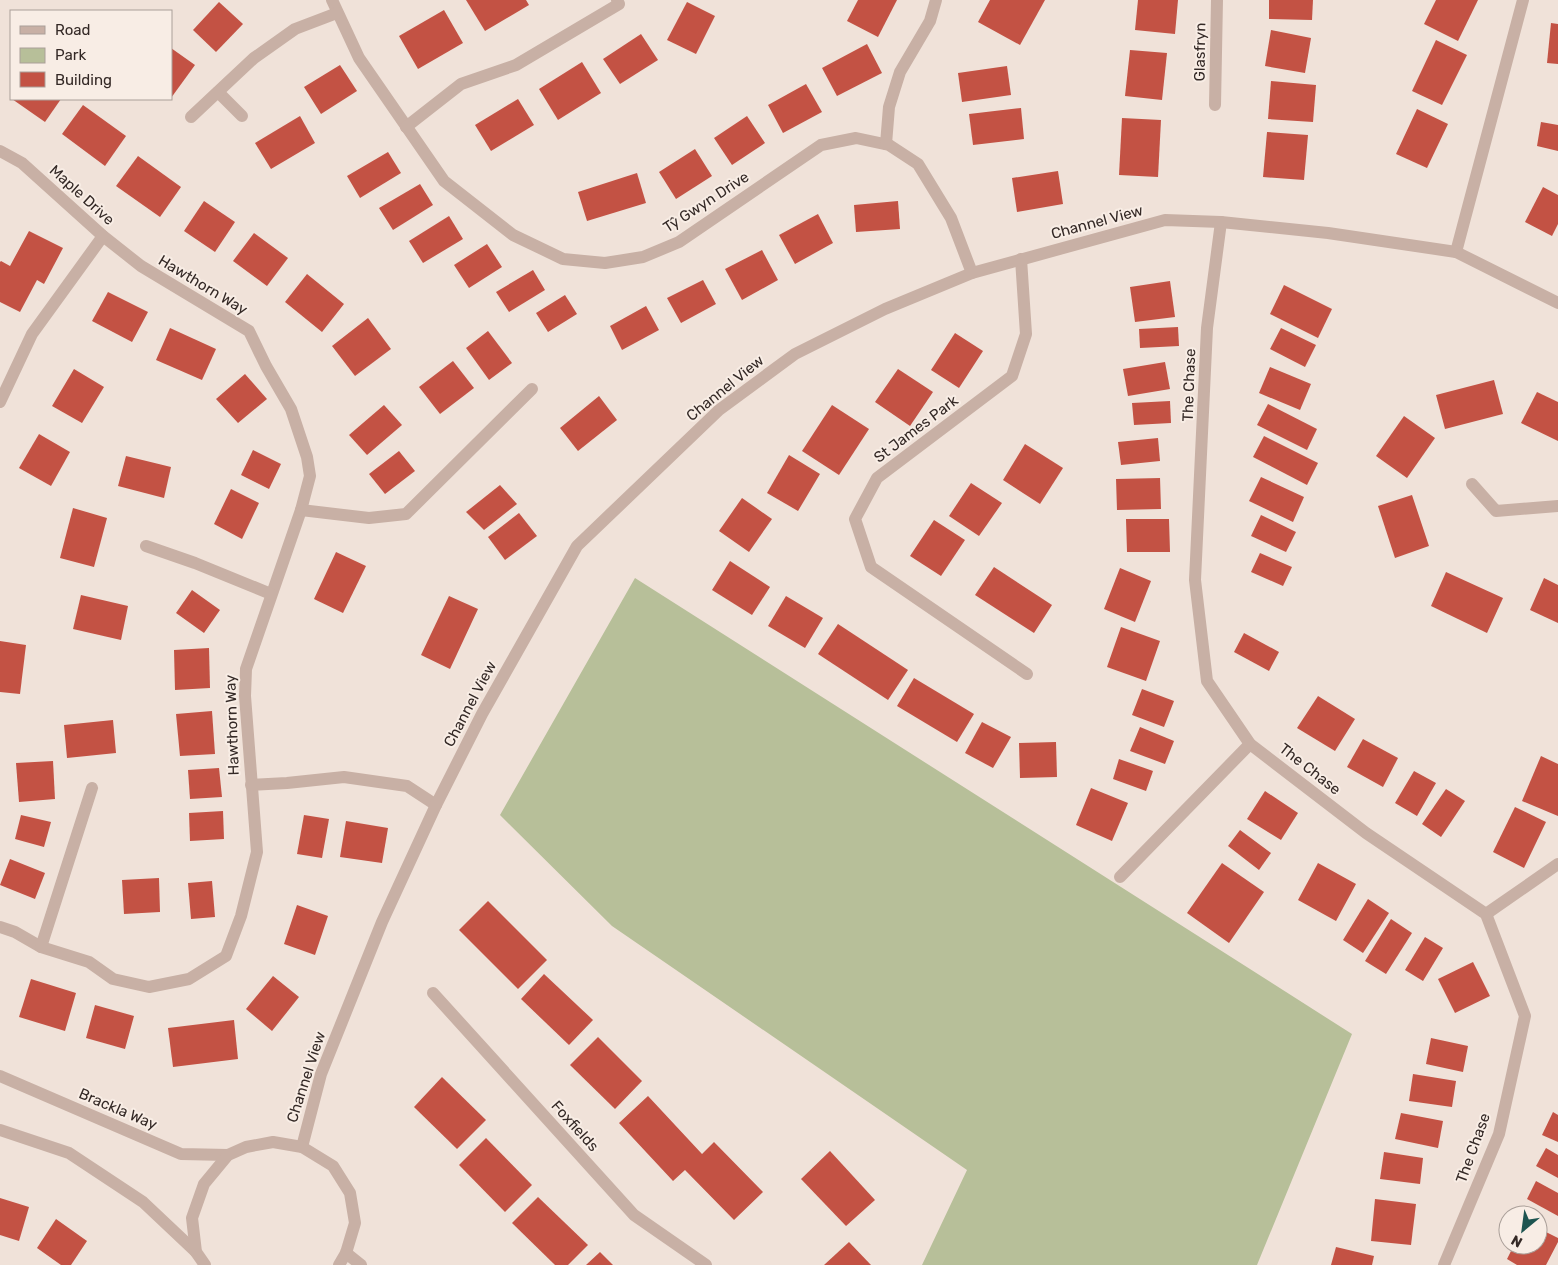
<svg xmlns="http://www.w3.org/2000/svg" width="1558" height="1265" font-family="Rubik,sans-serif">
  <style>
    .green { fill: #b7bf99 }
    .building { fill: #c35244 }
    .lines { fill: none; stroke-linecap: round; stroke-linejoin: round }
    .minor { stroke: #c8b0a5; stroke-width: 12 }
    .labels { text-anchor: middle; stroke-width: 4; stroke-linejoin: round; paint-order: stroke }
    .street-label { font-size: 15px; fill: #342926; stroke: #f8ede5 }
  </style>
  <rect width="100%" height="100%" fill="#f0e2d9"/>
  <!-- green -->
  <path class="green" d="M635,578L1352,1034L1257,1265H922L967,1170L612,926L500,815Z"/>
  <!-- building -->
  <g class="building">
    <path d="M466,0H526L529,5L485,31Z"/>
    <path d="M858,0H897L878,37L847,21Z"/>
    <path d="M990,0H1045L1020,45L978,22Z"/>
    <path d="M1138,0H1178L1175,34L1135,30Z"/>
    <path d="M1269,0H1313L1312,20L1269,19Z"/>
    <path d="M1436,0H1478L1458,41L1424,24Z"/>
    <path d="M219,2L243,24L216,52L193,30Z"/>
    <path d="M687,2L715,16L696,54L667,40Z"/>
    <path d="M444,10L463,43L418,69L399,36Z"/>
    <path d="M1551,23L1558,24V64L1547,63Z"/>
    <path d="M1271,30L1311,38L1305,73L1265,66Z"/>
    <path d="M641,34L658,60L620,84L603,59Z"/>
    <path d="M1436,40L1467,55L1442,105L1412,91Z"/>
    <path d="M867,44L882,73L837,96L822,68Z"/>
    <path d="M171,48L195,65L171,98Z"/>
    <path d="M1130,50L1167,53L1162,100L1125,96Z"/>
    <path d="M582,62L601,93L558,120L539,89Z"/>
    <path d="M340,65L357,91L321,114L304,87Z"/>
    <path d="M1007,66L1011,95L962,102L958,73Z"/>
    <path d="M1271,81L1316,85L1313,122L1268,119Z"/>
    <path d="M806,84L822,112L783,133L768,105Z"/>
    <path d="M12,99H61L45,122Z"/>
    <path d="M518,99L534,125L491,151L475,125Z"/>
    <path d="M83,105L126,136L105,166L62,134Z"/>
    <path d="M1021,108L1024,139L973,145L969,114Z"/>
    <path d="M1417,109L1448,124L1427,168L1396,154Z"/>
    <path d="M300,116L315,143L271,169L255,143Z"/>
    <path d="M747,116L765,143L732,165L714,138Z"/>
    <path d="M1122,118L1161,120L1158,177L1119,175Z"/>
    <path d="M1541,122L1558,125V151L1537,146Z"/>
    <path d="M1267,132L1308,135L1304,180L1263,177Z"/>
    <path d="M695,149L712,176L676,199L659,172Z"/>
    <path d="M388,152L401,173L360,198L347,176Z"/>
    <path d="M138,156L181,187L160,217L116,186Z"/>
    <path d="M1058,171L1063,204L1017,212L1012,178Z"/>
    <path d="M637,173L646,203L587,221L578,192Z"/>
    <path d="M420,184L433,205L393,230L379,208Z"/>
    <path d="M1543,187L1558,195V224L1552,236L1525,222Z"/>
    <path d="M204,201L235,222L215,252L184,231Z"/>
    <path d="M898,201L900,229L856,232L854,205Z"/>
    <path d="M818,214L833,243L795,264L779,235Z"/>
    <path d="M449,216L463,239L423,263L409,241Z"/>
    <path d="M29,231L63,248L44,284L37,280L20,312L0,302V262L1,261L10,266Z"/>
    <path d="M254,233L288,258L267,286L233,261Z"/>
    <path d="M487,244L502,267L469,288L454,265Z"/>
    <path d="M762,250L778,280L742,300L725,269Z"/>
    <path d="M533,270L545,290L509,312L496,292Z"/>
    <path d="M307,274L344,304L322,332L285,302Z"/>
    <path d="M703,280L716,304L681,323L667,298Z"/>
    <path d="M1170,281L1175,317L1135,322L1130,287Z"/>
    <path d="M1284,285L1332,309L1318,338L1270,314Z"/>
    <path d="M108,292L148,312L132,342L92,321Z"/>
    <path d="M565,295L577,314L548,332L536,313Z"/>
    <path d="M646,306L659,330L622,350L610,326Z"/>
    <path d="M368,318L391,349L355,376L332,346Z"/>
    <path d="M1178,327L1179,346L1140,348L1139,329Z"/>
    <path d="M170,328L216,349L202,380L156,360Z"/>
    <path d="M1281,328L1316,345L1305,367L1270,349Z"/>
    <path d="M488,331L512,363L489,380L466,348Z"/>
    <path d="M955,333L983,351L959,388L931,370Z"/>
    <path d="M453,361L474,388L440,414L419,387Z"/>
    <path d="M1165,362L1170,389L1128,396L1123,369Z"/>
    <path d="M1270,367L1311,384L1300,410L1259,393Z"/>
    <path d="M74,369L104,387L82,423L52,406Z"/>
    <path d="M898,369L933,392L910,426L875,402Z"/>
    <path d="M245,374L267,399L238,423L216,399Z"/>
    <path d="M1494,380L1503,414L1445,429L1436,395Z"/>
    <path d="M1537,392L1558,402V441L1521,423Z"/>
    <path d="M599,396L617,420L578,451L560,428Z"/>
    <path d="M1170,401L1171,423L1134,425L1132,403Z"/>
    <path d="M1268,404L1317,429L1307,450L1257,425Z"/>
    <path d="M384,405L402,425L367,455L349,435Z"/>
    <path d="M832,405L869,429L839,475L802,451Z"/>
    <path d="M1404,416L1435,438L1407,478L1376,456Z"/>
    <path d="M39,434L70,452L51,486L19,468Z"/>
    <path d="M1264,436L1318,463L1307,485L1253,457Z"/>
    <path d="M1158,438L1160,461L1121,465L1118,442Z"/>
    <path d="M1025,444L1063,468L1040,504L1003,480Z"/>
    <path d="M253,450L281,464L269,489L241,475Z"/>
    <path d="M399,451L415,471L385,494L369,474Z"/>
    <path d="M789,455L820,474L798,511L767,493Z"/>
    <path d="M126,456L171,467L164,498L118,486Z"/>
    <path d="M1261,477L1304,497L1293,522L1249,501Z"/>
    <path d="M1160,478L1161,509L1117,510L1116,479Z"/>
    <path d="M971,483L1002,503L979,536L949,516Z"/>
    <path d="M500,485L517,504L484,530L466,512Z"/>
    <path d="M231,489L259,503L242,539L214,524Z"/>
    <path d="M1412,495L1429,546L1395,558L1378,506Z"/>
    <path d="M742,498L772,519L749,552L719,531Z"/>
    <path d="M73,508L107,518L94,567L60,558Z"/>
    <path d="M519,513L537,536L505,560L488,537Z"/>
    <path d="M1261,515L1296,532L1286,552L1251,536Z"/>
    <path d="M1126,519H1169L1170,552H1127Z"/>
    <path d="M934,520L965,540L941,576L910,556Z"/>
    <path d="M336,552L366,566L343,613L314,599Z"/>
    <path d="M1260,553L1292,567L1283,586L1251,572Z"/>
    <path d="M730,561L770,587L752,615L712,590Z"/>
    <path d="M994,567L1052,605L1034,633L975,595Z"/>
    <path d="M1120,568L1151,581L1135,622L1104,609Z"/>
    <path d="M1446,572L1503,598L1487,633L1431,606Z"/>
    <path d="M1544,578L1558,585V623L1530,610Z"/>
    <path d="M192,590L220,610L204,633L176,613Z"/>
    <path d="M81,595L128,606L121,640L73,629Z"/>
    <path d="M449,596L478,609L450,669L421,655Z"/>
    <path d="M786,596L823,618L805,648L768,626Z"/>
    <path d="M838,624L908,670L888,700L818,654Z"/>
    <path d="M1121,627L1160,641L1146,681L1107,667Z"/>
    <path d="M1244,633L1279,652L1269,671L1234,652Z"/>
    <path d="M0,641L26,645L20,694L0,692Z"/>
    <path d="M209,648L210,688L175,690L174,650Z"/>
    <path d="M914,678L974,714L957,742L897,706Z"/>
    <path d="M1142,689L1174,701L1164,727L1132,715Z"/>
    <path d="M1318,696L1355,719L1335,751L1297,728Z"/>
    <path d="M212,711L215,754L180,756L176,714Z"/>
    <path d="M113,720L116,753L67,758L64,725Z"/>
    <path d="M982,722L1011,737L993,768L965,753Z"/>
    <path d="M1140,727L1174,741L1165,764L1130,751Z"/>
    <path d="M1363,739L1398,758L1383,787L1347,767Z"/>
    <path d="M1056,742L1057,777L1020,778L1019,743Z"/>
    <path d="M1541,756L1558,764V816L1522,801Z"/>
    <path d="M1119,759L1153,771L1146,791L1113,779Z"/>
    <path d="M53,761L55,799L19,802L16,763Z"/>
    <path d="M219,768L222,797L190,799L188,770Z"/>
    <path d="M1414,771L1436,783L1417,816L1395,803Z"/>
    <path d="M1091,788L1128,803L1112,841L1076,825Z"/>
    <path d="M1446,789L1465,801L1441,837L1422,824Z"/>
    <path d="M1265,791L1298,813L1281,840L1247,819Z"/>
    <path d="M1515,807L1546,822L1524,868L1493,852Z"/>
    <path d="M223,811L224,839L190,841L189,813Z"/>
    <path d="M21,815L51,822L44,847L15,839Z"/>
    <path d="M304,815L329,819L322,858L297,854Z"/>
    <path d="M346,821L388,828L382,863L340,857Z"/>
    <path d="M1240,830L1271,853L1259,870L1228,846Z"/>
    <path d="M10,859L45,873L35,899L0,885Z"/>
    <path d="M1222,863L1264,892L1229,943L1187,913Z"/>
    <path d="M1318,863L1356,884L1336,921L1298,900Z"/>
    <path d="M159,878L160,912L124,914L122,880Z"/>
    <path d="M212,881L215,917L191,919L188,883Z"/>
    <path d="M1368,899L1389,913L1363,953L1343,940Z"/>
    <path d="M488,901L547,960L518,989L459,930Z"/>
    <path d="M297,905L328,916L315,955L284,944Z"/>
    <path d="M1391,919L1412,933L1386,974L1365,961Z"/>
    <path d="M1425,937L1443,948L1423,981L1405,970Z"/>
    <path d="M1473,962L1490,996L1455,1013L1438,979Z"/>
    <path d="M544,974L593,1020L569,1045L521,999Z"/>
    <path d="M273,976L299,997L272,1031L246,1009Z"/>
    <path d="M31,979L76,993L65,1031L19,1017Z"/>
    <path d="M95,1005L134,1016L125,1049L86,1038Z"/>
    <path d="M234,1020L238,1059L173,1067L168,1028Z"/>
    <path d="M598,1037L642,1081L615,1109L570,1065Z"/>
    <path d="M1431,1038L1468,1046L1463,1072L1426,1064Z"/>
    <path d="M1413,1074L1456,1081L1452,1107L1409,1101Z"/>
    <path d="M442,1077L486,1120L457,1149L414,1107Z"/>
    <path d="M648,1096L702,1154L714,1142L763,1192L734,1220L685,1170L673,1181L619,1123Z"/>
    <path d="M1553,1112L1558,1115V1142L1542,1135Z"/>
    <path d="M1401,1113L1443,1121L1438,1148L1395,1139Z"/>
    <path d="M486,1138L532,1185L505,1212L459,1165Z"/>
    <path d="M1546,1148L1558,1155V1178L1536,1166Z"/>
    <path d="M830,1151L875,1200L846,1226L801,1179Z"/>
    <path d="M1384,1152L1423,1158L1420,1184L1380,1179Z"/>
    <path d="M1536,1181L1558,1193V1216L1527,1199Z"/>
    <path d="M538,1197L588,1245L568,1265H555L512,1223Z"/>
    <path d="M0,1198L29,1207L19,1241L0,1235Z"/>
    <path d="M1375,1199L1416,1204L1411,1245L1371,1241Z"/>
    <path d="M56,1219L87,1241L71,1265H61L37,1248Z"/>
    <path d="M1538,1228L1558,1238V1242L1546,1265H1517L1507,1259L1514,1245H1538Z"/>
    <path d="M849,1242L871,1265H824Z"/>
    <path d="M1336,1247L1374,1256L1372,1265H1331Z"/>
    <path d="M600,1252L613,1265H586Z"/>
  </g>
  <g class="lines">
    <!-- minor -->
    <g class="minor">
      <path d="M332,0L359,58L444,181L513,235L563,259L605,263L643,257L679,242L821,145L856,138L889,145L918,164L951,218L972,273"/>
      <path d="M218,92L242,116"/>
      <path d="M1215,105L1217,0"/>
      <path d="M191,117L254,58L295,29L337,13"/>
      <path d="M406,127L461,84L516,65L619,4L617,0"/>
      <path d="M886,144L889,107L900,72L930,21L936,0"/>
      <path d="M0,151L22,163L103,236L141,266L249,331L266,366L291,409L307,457L310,476L301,510L246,669L245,696L257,852L241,916L226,956L189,979L149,987L113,979L89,962L41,947L15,932L0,927"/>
      <path d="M1221,222L1207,328L1195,580L1207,681L1250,744L1366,833L1486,914L1525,1016L1499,1134L1444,1265"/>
      <path d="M1456,252L1523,0"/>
      <path d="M1021,259L1026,334L1012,376L877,478L855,519L871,567L1027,674"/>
      <path d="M0,402L32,334L103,236"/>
      <path d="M1472,484L1496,511L1558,506"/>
      <path d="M301,510L369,518L406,514L532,389"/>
      <path d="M146,546L195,563L271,594"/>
      <path d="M251,785L287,783L344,777L407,786L436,805"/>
      <path d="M1120,877L1250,744"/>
      <path d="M1486,914L1558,864"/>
      <path d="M41,947L92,788"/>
      <path d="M433,993L634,1215L706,1265"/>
      <path d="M0,1076L181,1154L228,1155"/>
      <path d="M0,1130L69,1153L143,1202L196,1252"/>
      <path d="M302,1147L321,1074L382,922L436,805L482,714L577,546L719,410L795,354L885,309L972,273L1165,220L1221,222L1328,233L1456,252L1558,303"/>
      <path d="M346,1253L361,1265"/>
      <path d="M205,1265L196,1252L192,1218L204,1184L228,1155L246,1147L273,1142L302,1147L333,1166L350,1193L355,1223L346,1253L339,1265"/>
    </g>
  </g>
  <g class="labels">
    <!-- street labels -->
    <g class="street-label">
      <text transform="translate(1200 52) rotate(-89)" y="5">Glasfryn</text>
      <text transform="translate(82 195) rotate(42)" y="5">Maple Drive</text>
      <text transform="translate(706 202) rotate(-33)" y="5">Tŷ Gwyn Drive</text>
      <text transform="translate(1097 222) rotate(-15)" y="5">Channel View</text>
      <text transform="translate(203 285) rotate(31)" y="5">Hawthorn Way</text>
      <text transform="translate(1189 385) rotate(-88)" y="5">The Chase</text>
      <text transform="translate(725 388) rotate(-39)" y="5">Channel View</text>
      <text transform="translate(916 429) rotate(-37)" y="5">St James Park</text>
      <text transform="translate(470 704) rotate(-62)" y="5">Channel View</text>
      <text transform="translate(232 725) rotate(-92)" y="5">Hawthorn Way</text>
      <text transform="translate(1310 769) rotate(38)" y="5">The Chase</text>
      <text transform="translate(306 1077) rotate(-72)" y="5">Channel View</text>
      <text transform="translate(118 1109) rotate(23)" y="5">Brackla Way</text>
      <text transform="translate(575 1126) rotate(48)" y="5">Foxfields</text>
      <text transform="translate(1473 1148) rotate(-70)" y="5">The Chase</text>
    </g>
  </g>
  <!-- legend -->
  <rect x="10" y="10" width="162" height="90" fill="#f8ede5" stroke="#aa9f99"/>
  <rect x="20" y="26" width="25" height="8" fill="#c8b0a5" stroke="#aa9f99"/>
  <text x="55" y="35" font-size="15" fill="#342926">Road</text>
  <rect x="20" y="48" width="25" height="15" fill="#b7bf99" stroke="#aa9f99"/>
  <text x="55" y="60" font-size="15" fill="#342926">Park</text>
  <rect x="20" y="72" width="25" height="15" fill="#c35244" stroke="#aa9f99"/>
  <text x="55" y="85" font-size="15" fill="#342926">Building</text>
  <!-- north arrow -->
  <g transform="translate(1523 1230) rotate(209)"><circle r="24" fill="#f8ede5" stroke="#aa9f99"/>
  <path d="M0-4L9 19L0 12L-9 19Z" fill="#1d5450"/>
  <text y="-8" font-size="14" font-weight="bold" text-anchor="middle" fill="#342926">N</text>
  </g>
</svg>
